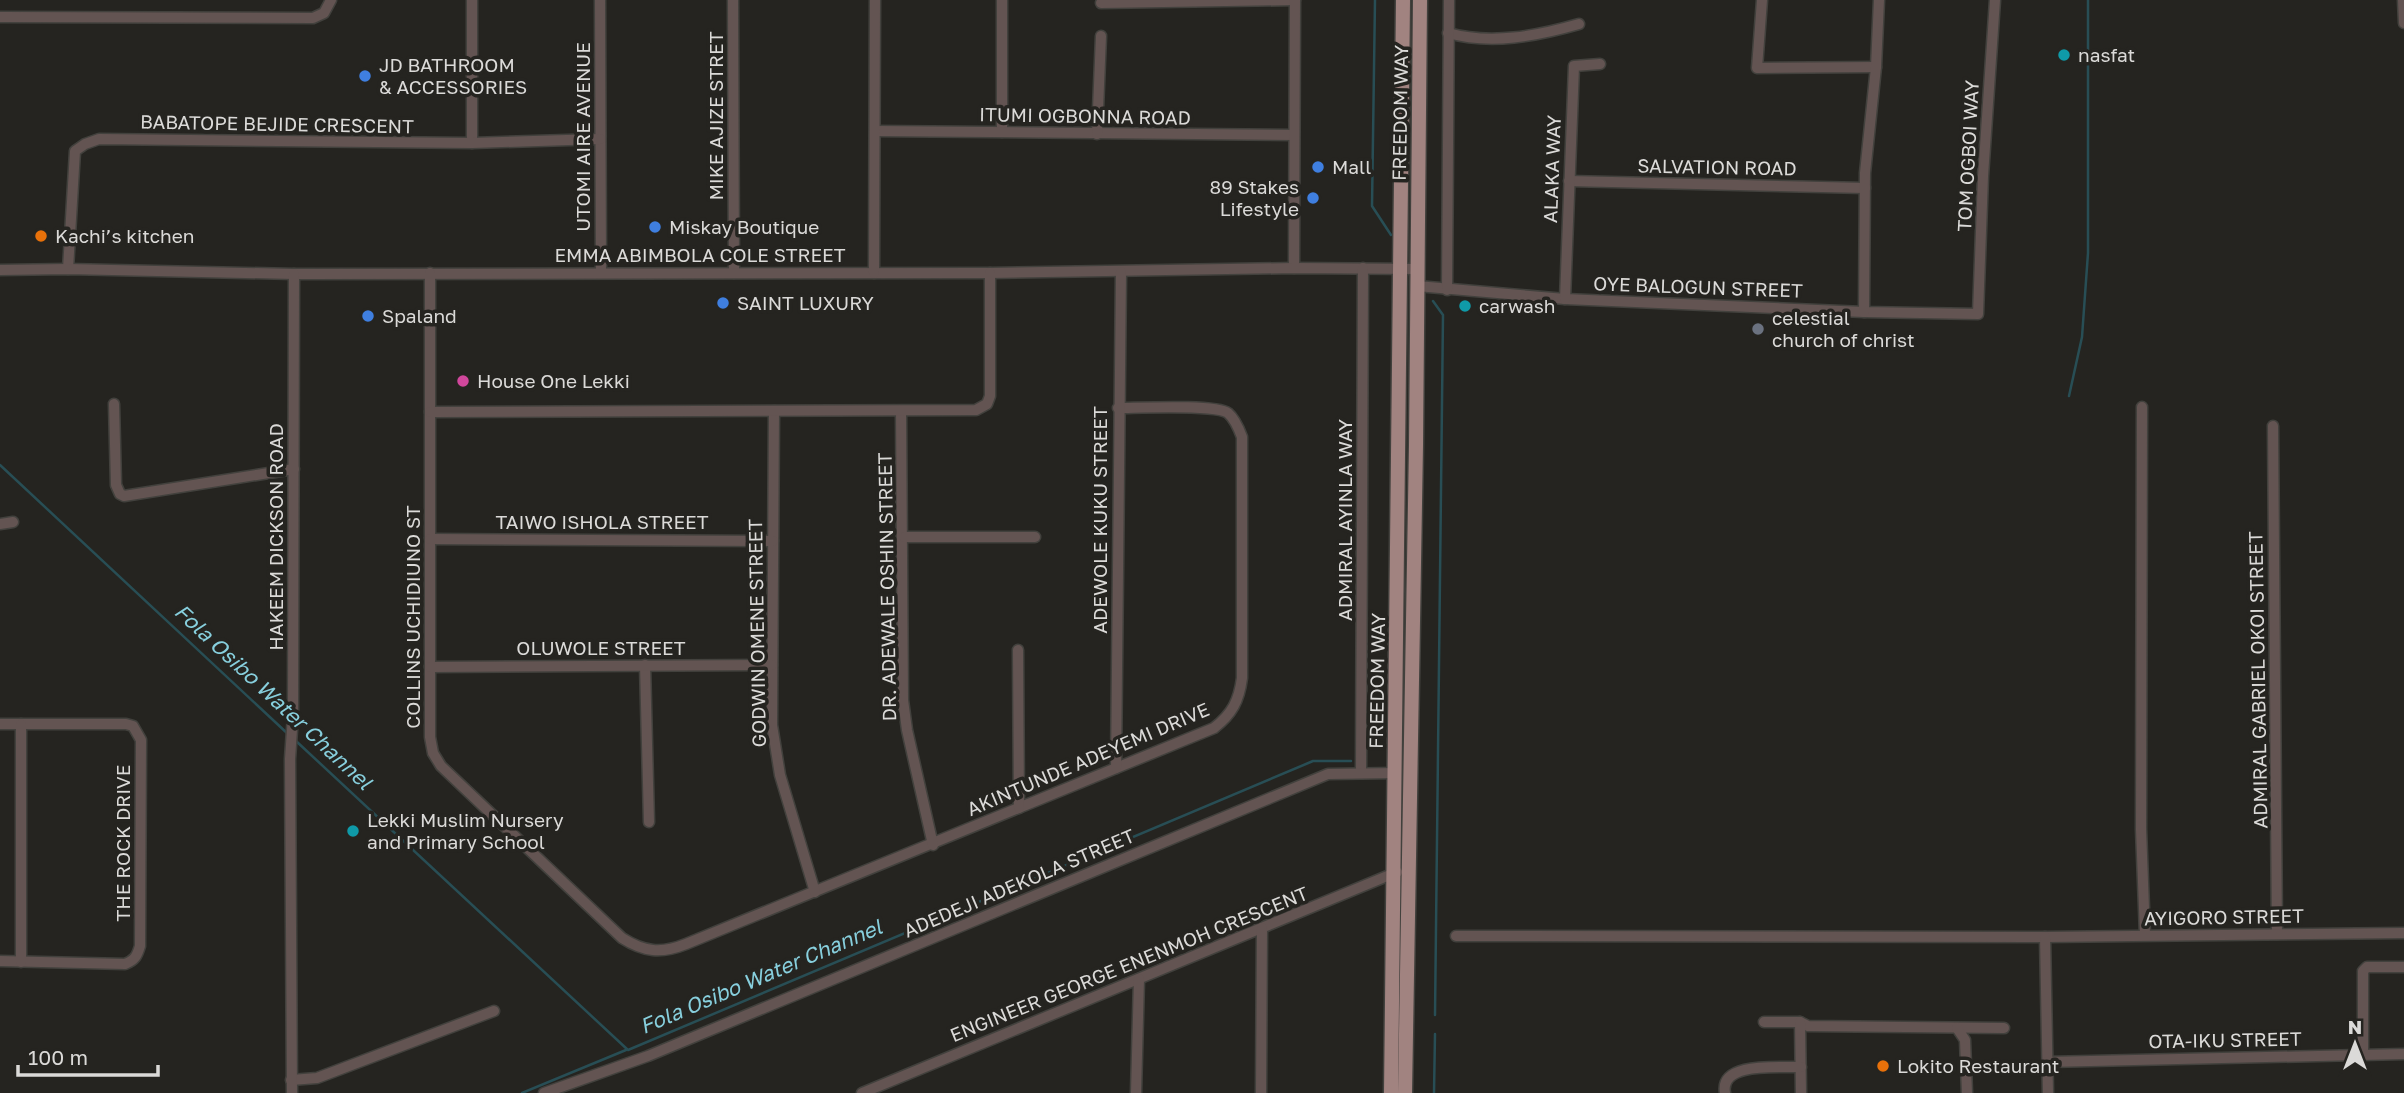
<svg xmlns="http://www.w3.org/2000/svg" width="2404" height="1093" font-family="'Golos Text',sans-serif">
  <style>
    .lines { fill: none; stroke-linecap: round; stroke-linejoin: round }
    .stream { stroke: #284e55; stroke-width: 2.5 }
    .minor-casing { stroke: #42413d; stroke-width: 13 }
    .major-casing { stroke: #42413d; stroke-width: 17 }
    .minor { stroke: #635452; stroke-width: 10 }
    .major { stroke: #a18380; stroke-width: 14 }
    .culture-dot { fill: #0f9aa8; stroke: #252420; stroke-width: 2.5 }
    .shop-dot { fill: #3f7fe0; stroke: #252420; stroke-width: 2.5 }
    .food-dot { fill: #e8710a; stroke: #252420; stroke-width: 2.5 }
    .worship-dot { fill: #6b7280; stroke: #252420; stroke-width: 2.5 }
    .hotel-dot { fill: #d1479c; stroke: #252420; stroke-width: 2.5 }
    .labels { text-anchor: middle; stroke-width: 7; stroke-linejoin: round; paint-order: stroke }
    .poi-label { font-size: 19px; fill: #dbdad8; stroke: #252420; text-anchor: start }
    .street-label { font-size: 19px; fill: #dbdad8; stroke: #252420 }
    .water-label { font-size: 21px; font-style: italic; fill: #87cfdd; stroke: #252420 }
  </style>
  <rect width="100%" height="100%" fill="#252420"/>
  <g class="lines">
    <!-- stream -->
    <g class="stream">
      <path d="M1375,0L1372,206L1391,235"/>
      <path d="M1433,301L1443,315L1435,1015"/>
      <path d="M2069,396L2082,337L2088,253V0"/>
      <path d="M0,465L288,734"/>
      <path d="M296,741L628,1050L1313,761H1351"/>
      <path d="M522,1093L626,1050"/>
      <path d="M1434,1093L1435,1034"/>
    </g>
    <defs>
      <g id="minor">
        <path d="M600,0L601,273"/>
        <path d="M733,0L734,273"/>
        <path d="M1002,0V132"/>
        <path d="M1762,0L1757,68L1876,67"/>
        <path d="M2403,0L2404,23"/>
        <path d="M1101,3L1295,0"/>
        <path d="M0,17L313,18L324,13L331,0"/>
        <path d="M1448,33C1491,45 1537,36 1579,24"/>
        <path d="M875,131L1294,135"/>
        <path d="M1097,134L1101,36"/>
        <path d="M472,143V0"/>
        <path d="M1569,181L1865,188"/>
        <path d="M1294,268L1295,0"/>
        <path d="M68,269L75,151L85,144L99,139L472,143L600,139"/>
        <path d="M0,270L68,269L294,274L990,273L1294,268L1417,269"/>
        <path d="M430,273V737L433,753L441,766L622,938C644,952 661,954 686,944L1214,728C1232,714 1239,701 1242,678V437C1239,429 1235,419 1228,413C1215,404 1137,408 1118,408"/>
        <path d="M874,273L875,0"/>
        <path d="M1417,286L1565,299L1864,312L1978,314L1983,176L1995,0"/>
        <path d="M1447,290L1449,0"/>
        <path d="M1565,299L1574,66L1600,64"/>
        <path d="M1864,312L1865,173L1876,67L1879,0"/>
        <path d="M114,404L116,485L120,494L124,496L294,469"/>
        <path d="M2142,407L2141,829L2145,935"/>
        <path d="M774,411L772,725L780,775L815,892"/>
        <path d="M901,411L903,700L907,730L933,845"/>
        <path d="M430,412L976,410L987,404L990,396V273"/>
        <path d="M2273,426L2277,934"/>
        <path d="M0,524L13,522"/>
        <path d="M904,537H1035"/>
        <path d="M430,539L773,541"/>
        <path d="M1018,650L1019,808"/>
        <path d="M645,665L649,822"/>
        <path d="M430,667L772,665"/>
        <path d="M0,724H126L133,726L141,740L140,946C137,956 135,960 125,964L0,961"/>
        <path d="M21,724V962"/>
        <path d="M1116,768L1121,272"/>
        <path d="M1361,772L1363,268"/>
        <path d="M1456,936L2045,937L2404,933"/>
        <path d="M2045,937L2048,1093"/>
        <path d="M1764,1022H1800L1808,1026L2004,1028"/>
        <path d="M1800,1022L1801,1093"/>
        <path d="M1957,1028L1965,1040L1967,1093"/>
        <path d="M2363,1054V971L2367,967H2404"/>
        <path d="M2047,1062L2404,1054"/>
        <path d="M291,1080L317,1078L494,1011"/>
        <path d="M292,1093L290,759L293,715L294,274"/>
        <path d="M544,1093L648,1056L1328,774L1396,773"/>
        <path d="M862,1093L1397,872"/>
        <path d="M1136,1093L1139,979"/>
        <path d="M1261,1093L1262,928"/>
        <path d="M1725,1093C1719,1061 1780,1068 1801,1067"/>
      </g>
      <g id="major">
        <path d="M1391,1093L1403,0"/>
        <path d="M1405,1093L1416,445L1420,0"/>
      </g>
    </defs>
    <!-- minor casing -->
    <use href="#minor" class="minor-casing"/>
    <!-- major casing -->
    <use href="#major" class="major-casing"/>
    <!-- minor -->
    <use href="#minor" class="minor"/>
    <!-- major -->
    <use href="#major" class="major"/>
  </g>
  <!-- markers -->
  <g class="culture-dot">
    <circle cx="2064" cy="55" r="7"/>
    <circle cx="1465" cy="306" r="7"/>
    <circle cx="353" cy="831" r="7"/>
  </g>
  <g class="shop-dot">
    <circle cx="365" cy="76" r="7"/>
    <circle cx="1318" cy="167" r="7"/>
    <circle cx="1313" cy="198" r="7"/>
    <circle cx="655" cy="227" r="7"/>
    <circle cx="723" cy="303" r="7"/>
    <circle cx="368" cy="316" r="7"/>
  </g>
  <g class="food-dot">
    <circle cx="41" cy="236" r="7"/>
    <circle cx="1883" cy="1066" r="7"/>
  </g>
  <circle class="worship-dot" cx="1758" cy="329" r="7"/>
  <circle class="hotel-dot" cx="463" cy="381" r="7"/>
  <g class="labels">
    <!-- poi labels -->
    <g class="poi-label">
      <text x="2078" y="62">nasfat</text>
      <text x="379" y="72">JD BATHROOM<tspan x="379" dy="22">&amp; ACCESSORIES</tspan></text>
      <text x="1332" y="174">Mall</text>
      <text x="1299" y="194" text-anchor="end">89 Stakes<tspan x="1299" dy="22">Lifestyle</tspan></text>
      <text x="669" y="234">Miskay Boutique</text>
      <text x="55" y="243">Kachi’s kitchen</text>
      <text x="737" y="310">SAINT LUXURY</text>
      <text x="1479" y="313">carwash</text>
      <text x="382" y="323">Spaland</text>
      <text x="1772" y="325">celestial<tspan x="1772" dy="22">church of christ</tspan></text>
      <text x="477" y="388">House One Lekki</text>
      <text x="367" y="827">Lekki Muslim Nursery<tspan x="367" dy="22">and Primary School</tspan></text>
      <text x="1897" y="1073">Lokito Restaurant</text>
    </g>
    <!-- street labels -->
    <g class="street-label">
      <text transform="translate(1400 113) rotate(-89)" y="7">FREEDOM WAY</text>
      <text transform="translate(716 116) rotate(-90)" y="7">MIKE AJIZE STRET</text>
      <text transform="translate(1085 116) rotate(1)" y="7">ITUMI OGBONNA ROAD</text>
      <text transform="translate(277 124) rotate(1)" y="7">BABATOPE BEJIDE CRESCENT</text>
      <text transform="translate(583 137) rotate(-90)" y="7">UTOMI AIRE AVENUE</text>
      <text transform="translate(1968 156) rotate(-87)" y="7">TOM OGBOI WAY</text>
      <text transform="translate(1717 167) rotate(1)" y="7">SALVATION ROAD</text>
      <text transform="translate(1552 169) rotate(-88)" y="7">ALAKA WAY</text>
      <text x="700" y="262">EMMA ABIMBOLA COLE STREET</text>
      <text transform="translate(1698 287) rotate(2)" y="7">OYE BALOGUN STREET</text>
      <text transform="translate(1100 520) rotate(-90)" y="7">ADEWOLE KUKU STREET</text>
      <text transform="translate(1345 520) rotate(-90)" y="7">ADMIRAL AYINLA WAY</text>
      <text x="602" y="529">TAIWO ISHOLA STREET</text>
      <text transform="translate(276 537) rotate(-90)" y="7">HAKEEM DICKSON ROAD</text>
      <text transform="translate(887 587) rotate(-91)" y="7">DR. ADEWALE OSHIN STREET</text>
      <text transform="translate(413 617) rotate(-90)" y="7">COLLINS UCHIDIUNO ST</text>
      <text transform="translate(757 633) rotate(-91)" y="7">GODWIN OMENE STREET</text>
      <text x="601" y="655">OLUWOLE STREET</text>
      <text transform="translate(2258 680) rotate(-91)" y="7">ADMIRAL GABRIEL OKOI STREET</text>
      <text transform="translate(1377 681) rotate(-89)" y="7">FREEDOM WAY</text>
      <text transform="translate(1088 759) rotate(-23)" y="7">AKINTUNDE ADEYEMI DRIVE</text>
      <text transform="translate(123 843) rotate(-90)" y="7">THE ROCK DRIVE</text>
      <text transform="translate(1019 883) rotate(-23)" y="7">ADEDEJI ADEKOLA STREET</text>
      <text transform="translate(2224 917) rotate(-1)" y="7">AYIGORO STREET</text>
      <text transform="translate(1129 964) rotate(-22)" y="7">ENGINEER GEORGE ENENMOH CRESCENT</text>
      <text transform="translate(2225 1040) rotate(-1)" y="7">OTA-IKU STREET</text>
    </g>
    <!-- water labels -->
    <g class="water-label">
      <text transform="translate(273 697) rotate(43)" y="7">Fola Osibo Water Channel</text>
      <text transform="translate(761 977) rotate(-23)" y="7">Fola Osibo Water Channel</text>
    </g>
  </g>
  <!-- north arrow -->
  <g transform="translate(2355 1044)" stroke="#252420" stroke-width="5" paint-order="stroke">
  <path d="M0-5L12 26L0 18L-12 26Z" fill="#dbdad8"/>
  <text y="-10" font-size="19" font-weight="bold" text-anchor="middle" fill="#dbdad8">N</text>
  </g>
  <!-- scale -->
  <path d="M18 1065v10h140v-10" fill="none" stroke="#dbdad8" stroke-width="3.5"/>
  <text x="28" y="1065" font-size="21" fill="#dbdad8" stroke="#252420" stroke-width="5" paint-order="stroke">100 m</text>
</svg>
